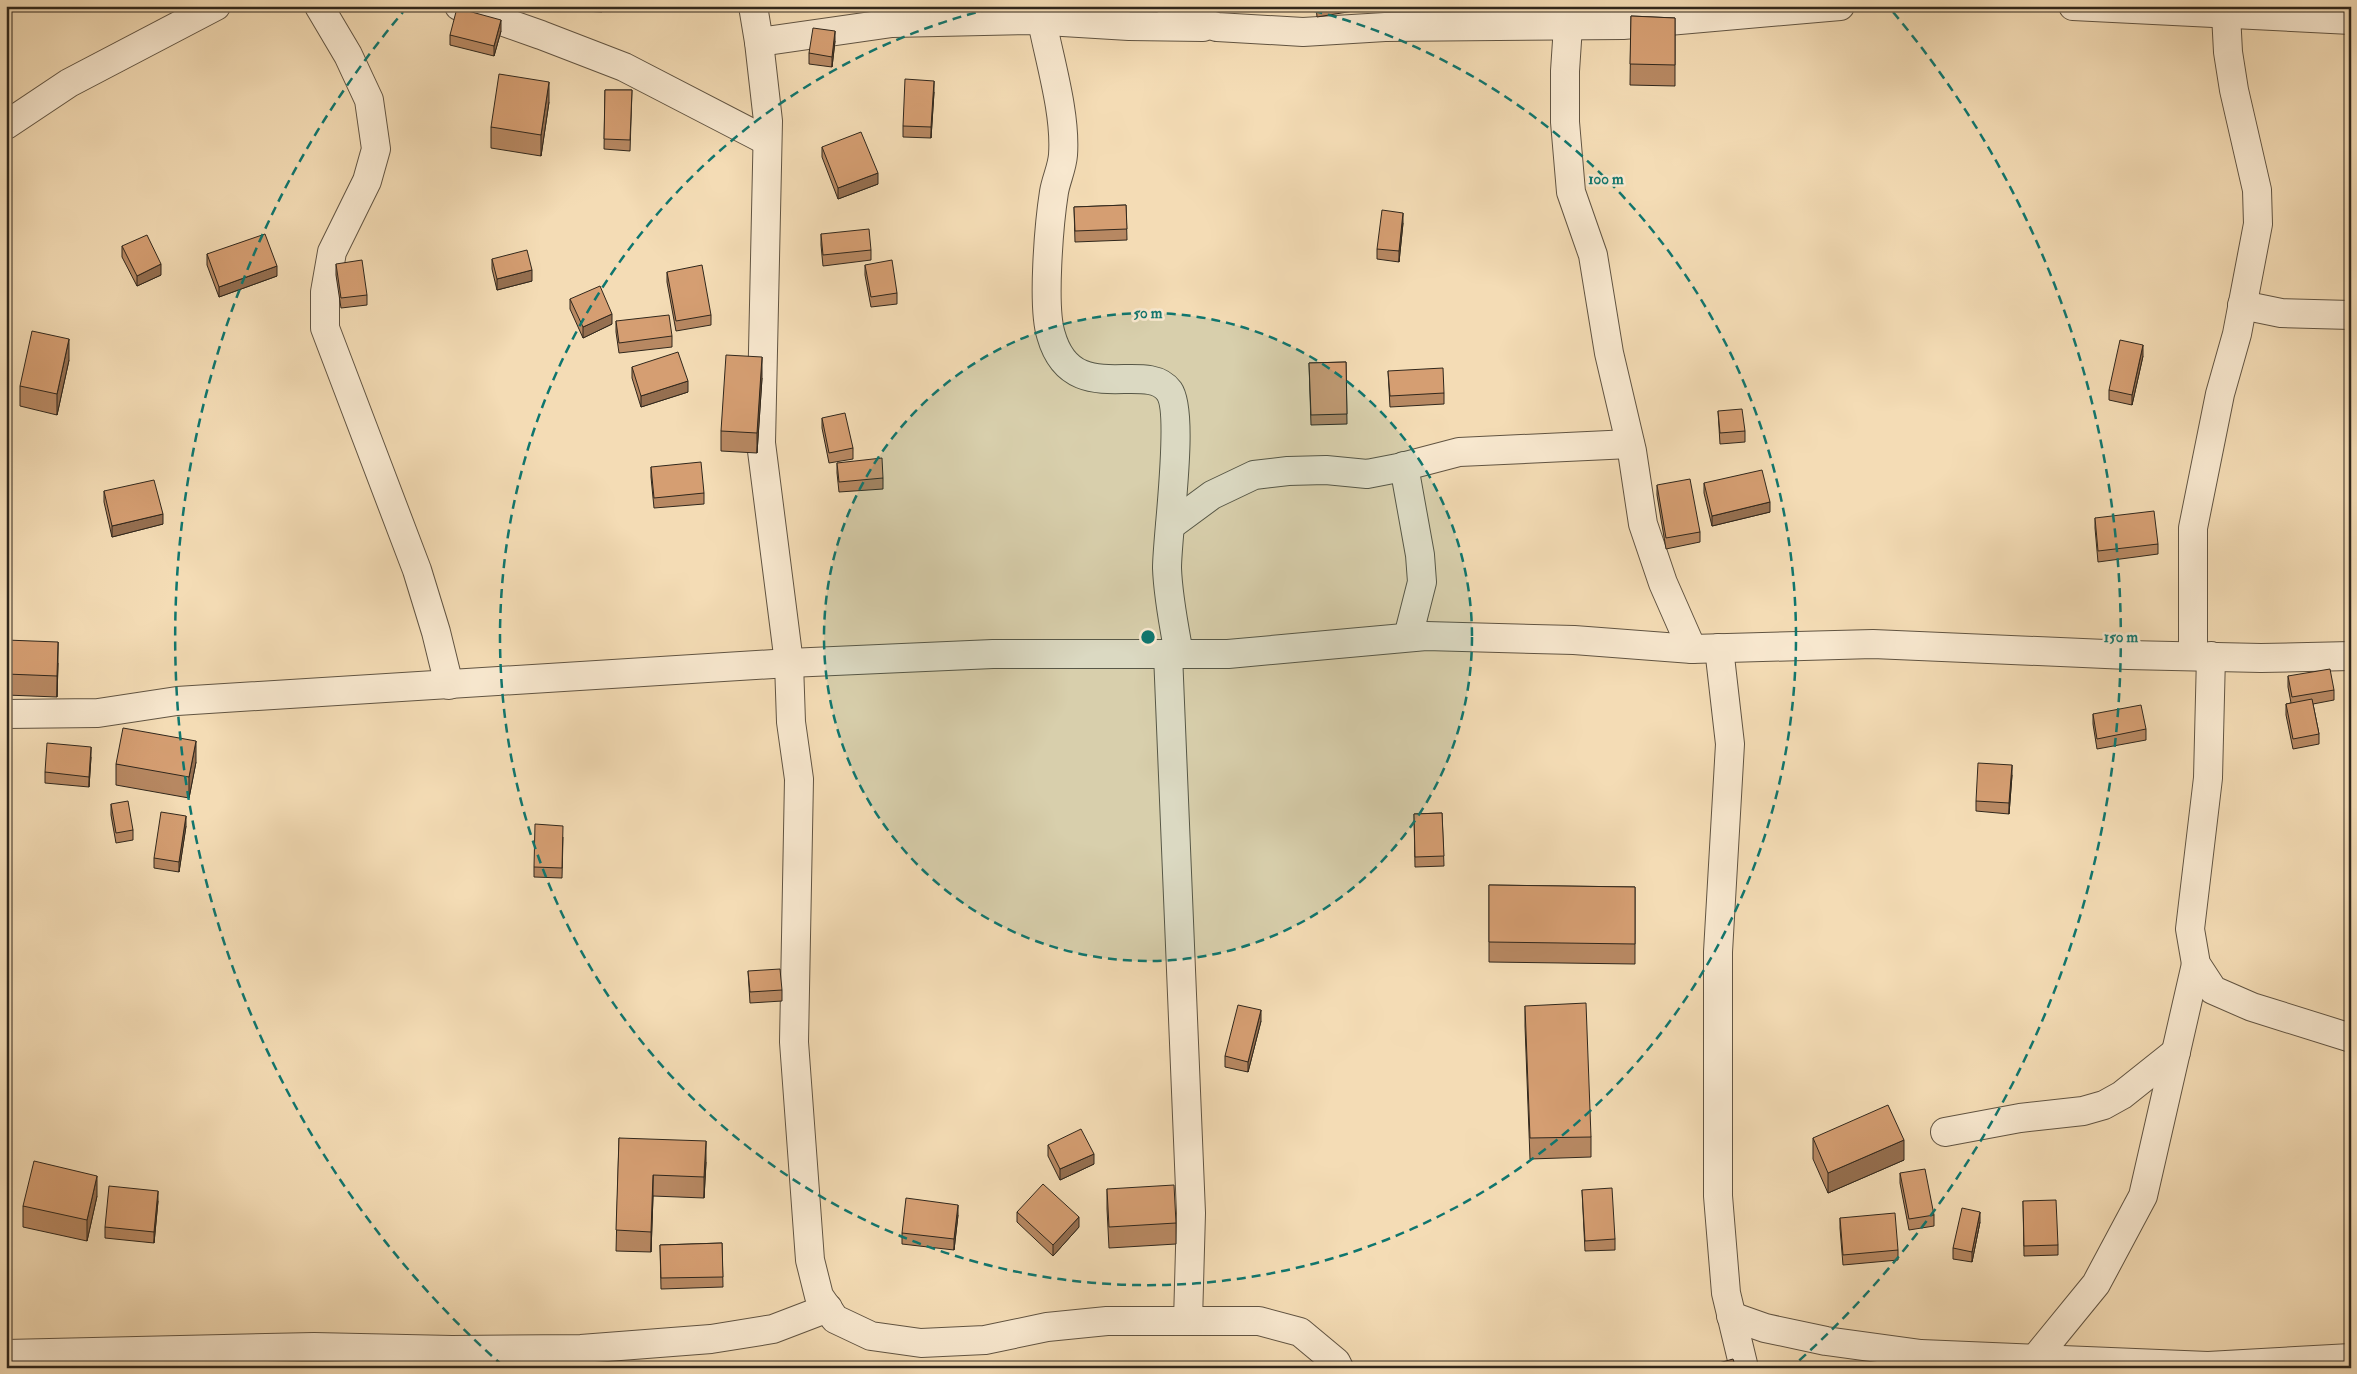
<svg xmlns="http://www.w3.org/2000/svg" width="2357" height="1374" font-family="'IM FELL Double Pica',serif">
  <style>
    .lines { fill: none; stroke-linecap: round; stroke-linejoin: round }
    .minor-casing { stroke: #615442; stroke-width: 30 }
    .minor { stroke: #f8e8cf; stroke-width: 28 }
    .wall { fill: #b78862; stroke: #30271c }
    .shaded-wall { fill: #956f50; stroke: #30271c }
    .building { fill: #d59e72; stroke: #30271c }
    .ring { fill: none; stroke: #0f766e; stroke-width: 2.5; stroke-dasharray: 9 6 }
    .centre { fill: #0f766e; stroke: #f8e8cf; stroke-width: 2.5 }
    .ring-label { font-size: 15px; text-anchor: middle; font-weight: bold; fill: #0f766e; stroke: #f8e8cf; stroke-width: 5; stroke-linejoin: round; paint-order: stroke }
  </style>
  <rect width="100%" height="100%" fill="#f4dcb5"/>
  <filter id="stains"><feTurbulence type="fractalNoise" baseFrequency=".004" numOctaves="4"/><feColorMatrix values="0 0 0 0 .2 0 0 0 0 .09 0 0 0 0 .02 0 0 0 .5 -.17"/></filter>
  <radialGradient id="worn" r=".72"><stop offset=".6" stop-color="#630" stop-opacity="0"/><stop offset="1" stop-color="#630" stop-opacity=".3"/></radialGradient>
  <g class="lines">
    <defs>
      <g id="minor">
        <path d="M319,6L348,55L369,100L376,149L367,181L332,252L325,292V328L417,570L436,632L449,685"/>
        <path d="M459,6L541,35L624,67L767,141"/>
        <path d="M753,6L759,42L768,121L761,443L789,663L791,722L799,779L794,1042L810,1260L819,1296L835,1319L871,1336L921,1343L985,1340L1047,1327L1107,1321H1259L1300,1332L1336,1362L1339,1368"/>
        <path d="M1170,6L1186,18L1217,27L1303,32L1385,27L1623,25L1840,6"/>
        <path d="M2073,6L2351,20"/>
        <path d="M1042,21C1050,62 1066,114 1063,155C1062,168 1056,180 1054,192C1049,224 1042,307 1051,335C1072,410 1146,359 1169,391C1185,413 1167,535 1167,568C1168,597 1174,626 1179,654"/>
        <path d="M1568,26L1565,71V122L1571,192L1593,255L1609,353L1632,451L1643,524L1663,583L1692,649"/>
        <path d="M759,42L892,23L1030,20L1129,26L1203,27"/>
        <path d="M6,125L69,83L216,6"/>
        <path d="M2242,305L2281,313L2351,315"/>
        <path d="M1404,466L1420,555L1422,582L1408,637"/>
        <path d="M1170,526L1212,495L1254,475L1288,471L1326,470L1367,474L1398,468L1459,452L1630,444"/>
        <path d="M1719,648L1730,744L1718,952V1196L1726,1293L1744,1368"/>
        <path d="M1168,654L1191,1213L1188,1321"/>
        <path d="M2193,656V528L2220,394L2237,334L2258,224L2257,190L2234,90L2228,52L2226,14"/>
        <path d="M2211,656L2208,778L2190,929L2196,964L2213,990L2252,1007L2351,1038"/>
        <path d="M6,714L98,713L177,701L789,663L993,654H1228L1426,636L1574,640L1692,649L1873,644L2128,655L2261,658L2351,656"/>
        <path d="M1945,1132L2020,1118L2083,1111L2104,1105L2122,1095L2176,1052"/>
        <path d="M1731,1316L1765,1328L1826,1341L1921,1354L2208,1366L2351,1358"/>
        <path d="M6,1354L314,1347L452,1350L581,1349L711,1339L773,1329L828,1308"/>
        <path d="M2034,1360L2096,1284L2143,1196L2196,964"/>
      </g>
    </defs>
    <!-- minor casing -->
    <use href="#minor" class="minor-casing"/>
    <!-- minor -->
    <use href="#minor" class="minor"/>
  </g>
  <!-- wall -->
  <g class="wall">
    <path d="M567,6H602V12L567,10Z"/>
    <path d="M1316,6H1384L1317,17Z"/>
    <path d="M1631,16L1675,18V86L1630,85Z"/>
    <path d="M501,31L494,56L450,45V35Z"/>
    <path d="M835,41L832,67L809,64V53Z"/>
    <path d="M605,90H632L630,151L604,149Z"/>
    <path d="M934,92L931,138L903,137V126Z"/>
    <path d="M549,102L541,156L491,148V127Z"/>
    <path d="M822,147L878,184L838,199L822,157Z"/>
    <path d="M1126,205L1127,240L1075,242L1074,207Z"/>
    <path d="M1403,223L1399,262L1377,259V249Z"/>
    <path d="M821,234L871,250V260L823,266L821,245Z"/>
    <path d="M122,246L161,275L137,286L122,257Z"/>
    <path d="M207,254L277,276L219,297L207,265Z"/>
    <path d="M492,259L532,281L497,290L492,269Z"/>
    <path d="M336,264L367,295V305L341,308L336,275Z"/>
    <path d="M865,265L897,293V304L871,307L865,275Z"/>
    <path d="M667,272L711,315V325L676,331L667,282Z"/>
    <path d="M570,299L612,324L583,338L570,309Z"/>
    <path d="M616,321L672,336V347L619,353L616,332Z"/>
    <path d="M2143,356L2132,405L2109,400V390Z"/>
    <path d="M69,360L57,415L20,406V386Z"/>
    <path d="M1346,362L1347,424L1311,425L1309,363Z"/>
    <path d="M632,367L688,392L641,407L632,378Z"/>
    <path d="M1388,371L1444,393V404L1390,407Z"/>
    <path d="M762,378L757,453L721,451V431Z"/>
    <path d="M1718,411L1745,431V442L1720,444Z"/>
    <path d="M822,418L853,448V459L829,463L822,428Z"/>
    <path d="M837,463L883,478V489L839,492L837,473Z"/>
    <path d="M651,467L704,493V504L654,508L651,477Z"/>
    <path d="M1704,483L1770,512L1712,526L1704,493Z"/>
    <path d="M1657,485L1700,532V542L1666,549L1657,495Z"/>
    <path d="M104,491L163,524L112,537L104,502Z"/>
    <path d="M2095,518L2158,544V554L2098,562L2095,528Z"/>
    <path d="M6,640L58,663L57,697L6,695Z"/>
    <path d="M2288,676L2334,690V700L2313,704L2319,734V744L2293,749L2286,715V704L2291,703L2288,687Z"/>
    <path d="M2093,714L2146,729V740L2097,749L2093,724Z"/>
    <path d="M91,757L89,787L45,783V772Z"/>
    <path d="M196,762L189,798L116,785V764Z"/>
    <path d="M2012,775L2009,814L1976,811V801Z"/>
    <path d="M111,804L133,830V840L116,843L111,815Z"/>
    <path d="M1442,813L1444,866L1415,867L1414,814Z"/>
    <path d="M186,826L179,872L154,868V858Z"/>
    <path d="M563,837L562,878L534,877V867Z"/>
    <path d="M1489,885L1635,887V964L1489,962Z"/>
    <path d="M748,971L782,990V1001L750,1003Z"/>
    <path d="M1525,1006L1591,1137V1157L1530,1159L1525,1026Z"/>
    <path d="M1261,1021L1248,1072L1225,1067V1056Z"/>
    <path d="M619,1138L706,1162L704,1198L653,1196L651,1252L616,1251Z"/>
    <path d="M1813,1138L1904,1160L1828,1193L1813,1159Z"/>
    <path d="M1048,1145L1094,1164L1060,1180L1048,1156Z"/>
    <path d="M1900,1173L1934,1215V1226L1909,1230L1900,1183Z"/>
    <path d="M1107,1189L1176,1223V1244L1109,1248L1107,1209Z"/>
    <path d="M1582,1190L1615,1239V1250L1585,1251Z"/>
    <path d="M97,1196L87,1241L23,1227V1206Z"/>
    <path d="M158,1201L154,1243L105,1238V1227Z"/>
    <path d="M2023,1201L2058,1245V1255L2024,1256Z"/>
    <path d="M1017,1212L1079,1227L1053,1256L1017,1222Z"/>
    <path d="M958,1215L954,1250L902,1244V1233Z"/>
    <path d="M1840,1218L1898,1250V1260L1843,1265L1840,1228Z"/>
    <path d="M1980,1222L1972,1262L1953,1259V1248Z"/>
    <path d="M722,1243L723,1287L661,1289L660,1245Z"/>
  </g>
  <!-- shaded-wall -->
  <g class="shaded-wall">
    <path d="M804,6H816L804,9Z"/>
    <path d="M501,20V31L494,56V46Z"/>
    <path d="M835,31V41L832,67V57Z"/>
    <path d="M934,81V92L931,138V127Z"/>
    <path d="M549,82V102L541,156V135Z"/>
    <path d="M878,173V184L838,199V188Z"/>
    <path d="M1403,213V223L1399,262V251Z"/>
    <path d="M161,264V275L137,286V276Z"/>
    <path d="M277,266V276L219,297V287Z"/>
    <path d="M532,270V281L497,290V279Z"/>
    <path d="M612,314V324L583,338V327Z"/>
    <path d="M69,339V360L57,415V394Z"/>
    <path d="M2143,345V356L2132,405V395Z"/>
    <path d="M9,349V359L6,361V351Z"/>
    <path d="M762,357V378L757,453V433Z"/>
    <path d="M688,381V392L641,407V396Z"/>
    <path d="M1770,502V512L1712,526V516Z"/>
    <path d="M163,514V524L112,537V526Z"/>
    <path d="M58,642V663L57,697V676Z"/>
    <path d="M196,741V762L189,798V777Z"/>
    <path d="M91,747V757L89,787V777Z"/>
    <path d="M2012,765V775L2009,814V803Z"/>
    <path d="M186,816V826L179,872V862Z"/>
    <path d="M1261,1010V1021L1248,1072V1062Z"/>
    <path d="M1904,1140V1160L1828,1193V1173Z"/>
    <path d="M706,1141V1162L704,1198V1177Z"/>
    <path d="M1094,1154V1164L1060,1180V1169Z"/>
    <path d="M653,1175V1196L651,1252V1232Z"/>
    <path d="M97,1176V1196L87,1241V1220Z"/>
    <path d="M158,1191V1201L154,1243V1232Z"/>
    <path d="M958,1205V1215L954,1250V1239Z"/>
    <path d="M1980,1212V1222L1972,1262V1252Z"/>
    <path d="M1079,1217V1227L1053,1256V1245Z"/>
  </g>
  <!-- building -->
  <g class="building">
    <path d="M457,8L501,20L494,46L450,35Z"/>
    <path d="M1631,16L1675,18V65L1630,64Z"/>
    <path d="M813,28L835,31L832,57L809,53Z"/>
    <path d="M499,74L549,82L541,135L491,127Z"/>
    <path d="M905,79L934,81L931,127L903,126Z"/>
    <path d="M605,90H632L630,140L604,139Z"/>
    <path d="M861,132L878,173L838,188L822,147Z"/>
    <path d="M1126,205L1127,229L1075,231L1074,207Z"/>
    <path d="M1382,210L1403,213L1399,251L1377,249Z"/>
    <path d="M869,229L871,250L823,255L821,234Z"/>
    <path d="M265,234L277,266L219,287L207,254Z"/>
    <path d="M147,235L161,264L137,276L122,246Z"/>
    <path d="M527,250L532,270L497,279L492,259Z"/>
    <path d="M362,260L367,295L341,298L336,264Z"/>
    <path d="M892,260L897,293L871,297L865,265Z"/>
    <path d="M702,265L711,315L676,321L667,272Z"/>
    <path d="M600,286L612,314L583,327L570,299Z"/>
    <path d="M669,315L672,336L619,343L616,321Z"/>
    <path d="M32,331L69,339L57,394L20,386Z"/>
    <path d="M2120,340L2143,345L2132,395L2109,390Z"/>
    <path d="M6,344L9,349L6,351Z"/>
    <path d="M678,352L688,381L641,396L632,367Z"/>
    <path d="M726,355L762,357L757,433L721,431Z"/>
    <path d="M1346,362L1347,414L1311,415L1309,363Z"/>
    <path d="M1443,368L1444,393L1390,396L1388,371Z"/>
    <path d="M1742,409L1745,431L1720,433L1718,411Z"/>
    <path d="M845,413L853,448L829,453L822,418Z"/>
    <path d="M882,458L883,478L839,482L837,463Z"/>
    <path d="M701,462L704,493L654,498L651,467Z"/>
    <path d="M1762,470L1770,502L1712,516L1704,483Z"/>
    <path d="M1690,479L1700,532L1666,538L1657,485Z"/>
    <path d="M154,480L163,514L112,526L104,491Z"/>
    <path d="M2154,511L2158,544L2098,551L2095,518Z"/>
    <path d="M6,640L58,642L57,676L6,674Z"/>
    <path d="M2330,669L2334,690L2292,697L2288,676Z"/>
    <path d="M2312,699L2319,734L2293,739L2286,704Z"/>
    <path d="M2141,705L2146,729L2097,739L2093,714Z"/>
    <path d="M123,728L196,741L189,777L116,764Z"/>
    <path d="M47,743L91,747L89,777L45,772Z"/>
    <path d="M1978,763L2012,765L2009,803L1976,801Z"/>
    <path d="M128,801L133,830L116,833L111,804Z"/>
    <path d="M161,812L186,816L179,862L154,858Z"/>
    <path d="M1442,813L1444,856L1415,857L1414,814Z"/>
    <path d="M535,824L563,826L562,868L534,867Z"/>
    <path d="M1489,885L1635,887V944L1489,942Z"/>
    <path d="M780,969L782,990L750,992L748,971Z"/>
    <path d="M1586,1003L1591,1137L1530,1138L1525,1006Z"/>
    <path d="M1238,1005L1261,1010L1248,1062L1225,1056Z"/>
    <path d="M1888,1105L1904,1140L1828,1173L1813,1138Z"/>
    <path d="M1081,1129L1094,1154L1060,1169L1048,1145Z"/>
    <path d="M619,1138L706,1141L704,1177L653,1175L651,1232L616,1230Z"/>
    <path d="M34,1161L97,1176L87,1220L23,1206Z"/>
    <path d="M1925,1169L1934,1215L1909,1219L1900,1173Z"/>
    <path d="M1043,1184L1079,1217L1053,1245L1017,1212Z"/>
    <path d="M1174,1185L1176,1223L1109,1227L1107,1189Z"/>
    <path d="M109,1186L158,1191L154,1232L105,1227Z"/>
    <path d="M1612,1188L1615,1239L1585,1241L1582,1190Z"/>
    <path d="M906,1198L958,1205L954,1239L902,1233Z"/>
    <path d="M2056,1200L2058,1245L2024,1246L2023,1201Z"/>
    <path d="M1962,1208L1980,1212L1972,1252L1953,1248Z"/>
    <path d="M1895,1213L1898,1250L1843,1255L1840,1218Z"/>
    <path d="M722,1243L723,1277L661,1278L660,1245Z"/>
    <path d="M1733,1359L1736,1368H1701Z"/>
  </g>
  <!-- distance rings -->
  <circle cx="1148" cy="637" r="324" fill="#0f766e" fill-opacity=".12"/>
  <g class="ring">
    <circle cx="1148" cy="637" r="324"/>
    <path d="M1299 7A648 648 0 1 1 997 7"/>
    <path d="M503 1366A973 973 0 0 1 403 12M1893 12A973 973 0 0 1 1793 1366"/>
  </g>
  <circle cx="1148" cy="637" r="8" class="centre"/>
  <g class="ring-label">
    <text x="1606" y="184">100 m</text>
    <text x="1148" y="318">50 m</text>
    <text x="2121" y="642">150 m</text>
  </g>
  <!-- margin -->
  <rect width="2357" height="1374" fill="none" stroke="#f4dcb5" stroke-width="25"/>
  <rect x="8" y="8" width="2342" height="1359" fill="none" stroke="#30271c" stroke-width="2.5"/>
  <rect x="12" y="12" width="2332" height="1349" fill="none" stroke="#30271c"/>
  <rect width="100%" height="100%" filter="url(#stains)"/>
  <rect width="100%" height="100%" fill="url(#worn)"/>
</svg>
